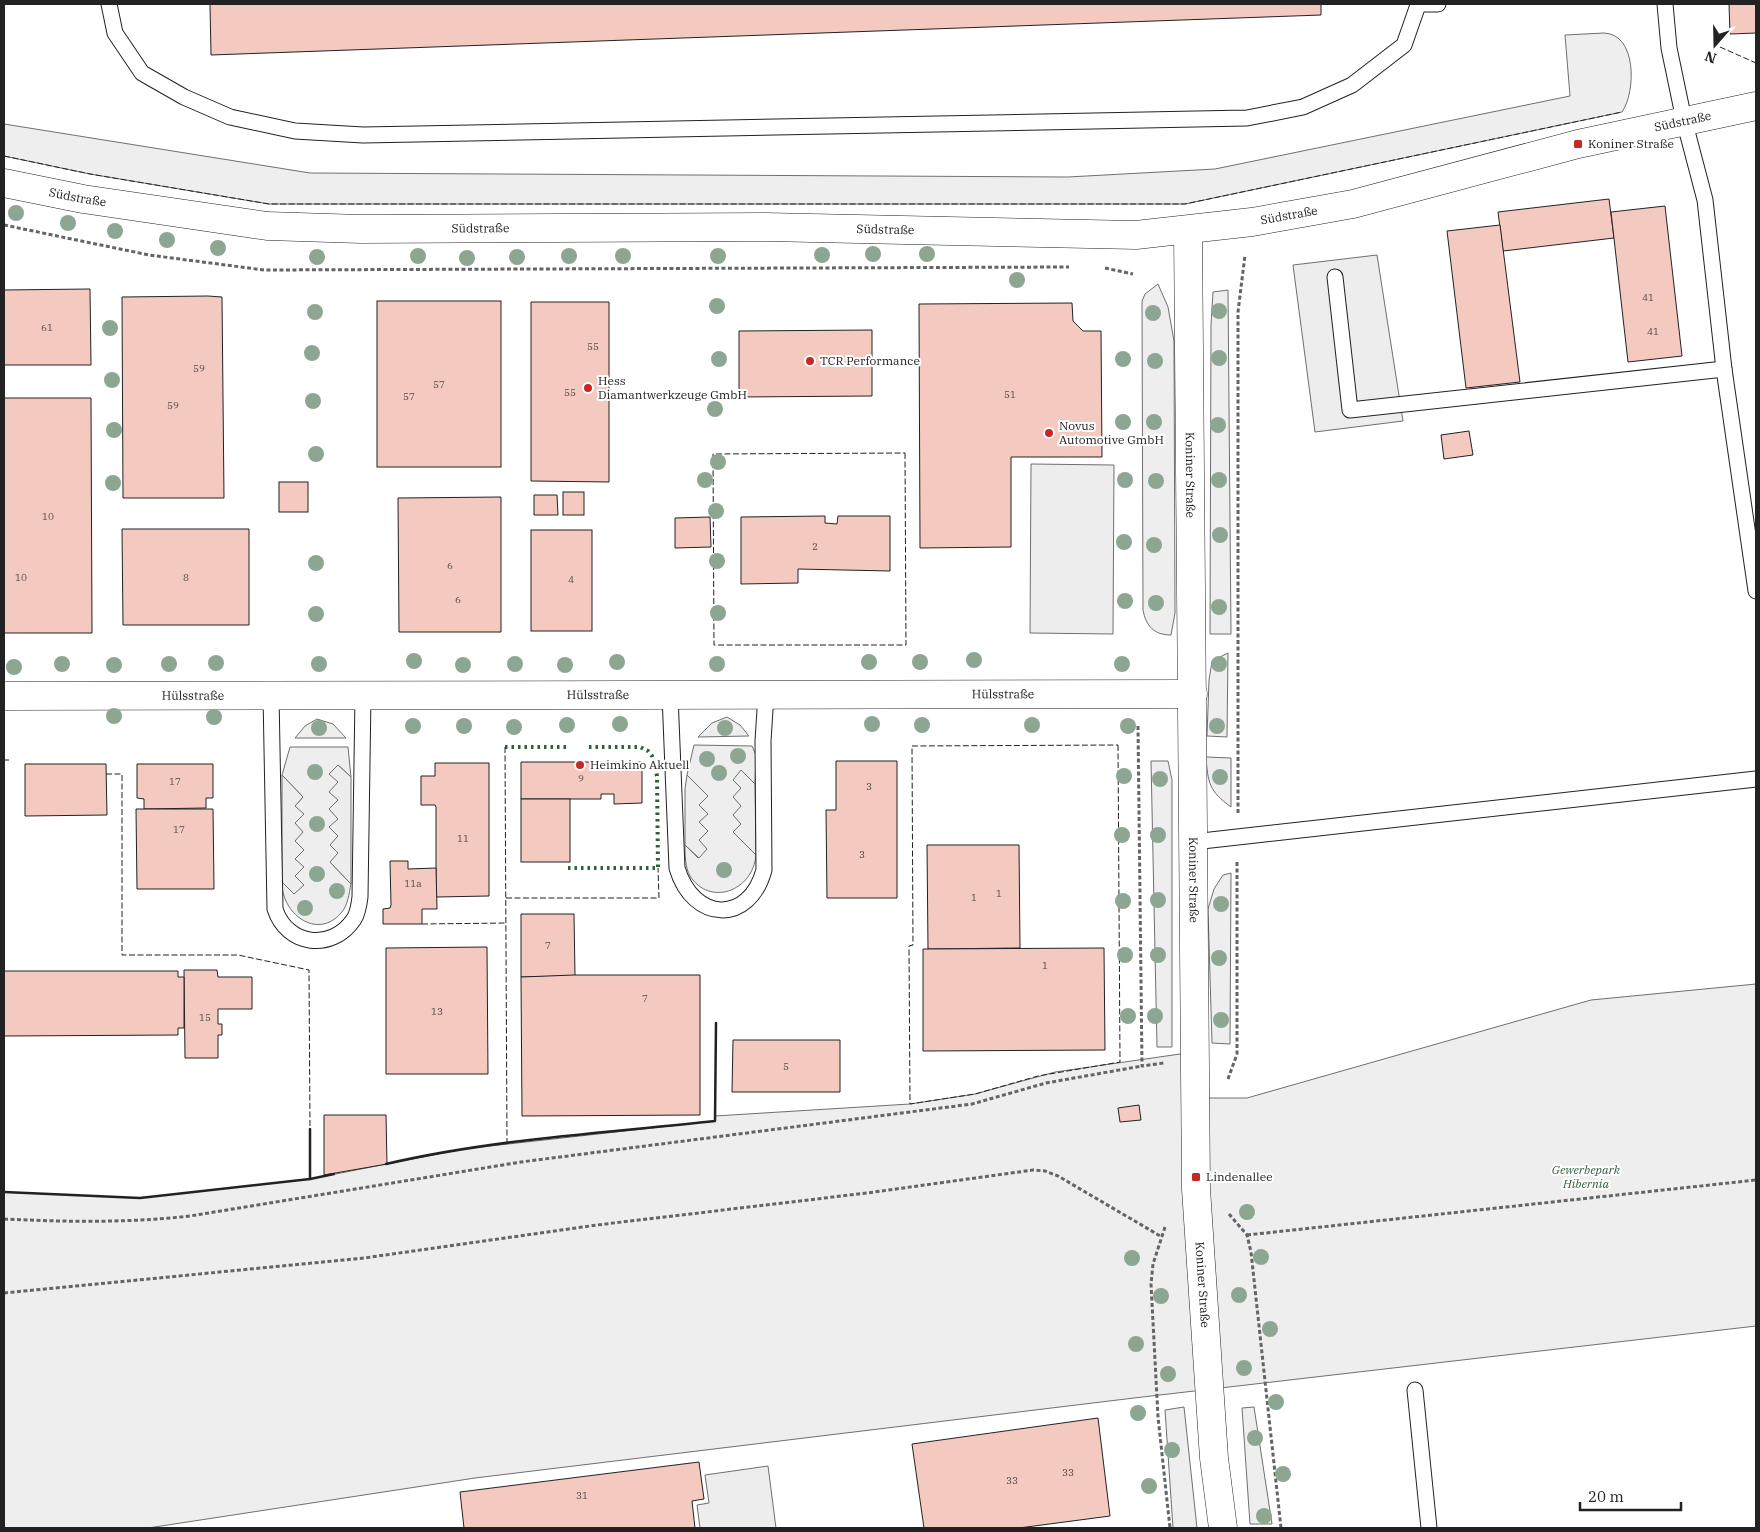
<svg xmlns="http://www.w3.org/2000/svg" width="1760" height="1532" font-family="'IBM Plex Serif',serif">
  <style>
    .green { fill: #eee; stroke: #6f6f6f }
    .parking { fill: #ededed; stroke: #6f6f6f }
    .building { fill: #f3c9c0; stroke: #222 }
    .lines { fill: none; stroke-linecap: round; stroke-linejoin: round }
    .lane-casing { stroke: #222; stroke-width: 17 }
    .street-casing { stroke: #222; stroke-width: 29 }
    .secondary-casing { stroke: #222; stroke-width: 29 }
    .path { stroke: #646464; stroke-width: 3; stroke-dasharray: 4 2.5; stroke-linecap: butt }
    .lane { stroke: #fff; stroke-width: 15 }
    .street { stroke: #fff; stroke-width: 28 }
    .secondary { stroke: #fff; stroke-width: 28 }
    .hedge { stroke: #2f5e38; stroke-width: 4; stroke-dasharray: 2.5 4; stroke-linecap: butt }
    .fence { stroke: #222; stroke-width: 1; stroke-dasharray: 6 2.5; stroke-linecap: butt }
    .wall { stroke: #222; stroke-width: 2.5 }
    .tree { fill: #8da692 }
    .poi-dot { fill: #c62828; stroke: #fff; stroke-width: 2 }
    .labels { text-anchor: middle; stroke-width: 4; stroke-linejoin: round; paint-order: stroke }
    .number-label { font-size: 10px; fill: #564c4a }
    .street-label { font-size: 12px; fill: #222; stroke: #fff }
    .poi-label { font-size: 12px; fill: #222; stroke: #fff; text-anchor: start }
    .park-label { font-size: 12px; font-style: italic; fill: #2f5e38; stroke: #fff }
  </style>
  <rect width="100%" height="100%" fill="#fff"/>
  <!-- green -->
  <g class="green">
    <path d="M1604,33C1637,34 1636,92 1622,112L1185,204H269L90,174L4,156V124L310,173L1068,177L1215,169L1570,96L1565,35Z"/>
    <path d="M1158,284L1168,307L1174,341L1175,613L1171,635C1154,635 1146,626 1143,610L1142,301L1145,294Z"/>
    <path d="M1228,290L1231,634H1210L1211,324L1213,292Z"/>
    <path d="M1228,653L1227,737L1207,736L1209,680L1212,661Z"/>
    <path d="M727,717L740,725L749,736L698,737L712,723Z"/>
    <path d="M317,719L333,724L346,738H295L305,726Z"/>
    <path d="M694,745L752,746L756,755L755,784L741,770V824L733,832L756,855C753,891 710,907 690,876C685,867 685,855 685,845L698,858L699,805L708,796L687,775Z"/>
    <path d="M290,747H348L351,777L338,765L339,853L330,862L351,884C349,893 348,906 341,913C317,941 281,913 282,882L294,894L295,806L303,797L282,775Z"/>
    <path d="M1206,757L1231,758V807C1209,791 1208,783 1206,757Z"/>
    <path d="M1151,761H1168L1172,780V1047H1157Z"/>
    <path d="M1231,873L1230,1044L1212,1043L1208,909L1214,889L1223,875Z"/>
    <path d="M1756,984V1326L1134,1398L475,1478L148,1528H4V1192L140,1198L310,1179L463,1149L715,1121V1116L910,1104L975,1094L1055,1072L1187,1053L1188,1098H1247L1591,1000Z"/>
    <path d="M1184,1407L1197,1528H1173L1165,1410Z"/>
    <path d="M1254,1407L1272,1524H1250L1242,1408Z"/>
  </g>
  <!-- parking -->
  <g class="parking">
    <path d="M1377,255L1403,421L1315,432L1293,265Z"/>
    <path d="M1031,464L1114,465L1113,634L1030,633Z"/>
    <path d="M338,765L351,777V884L330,862L338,853L330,845L338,836L329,827L338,819L329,809L338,800L329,792L338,782L329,774Z"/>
    <path d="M741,770L755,784L756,855L733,832L741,824L733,815L741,806L733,797L741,788L733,780Z"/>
    <path d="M282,775L303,797L295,806L304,814L295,823L303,832L295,841L304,850L295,859L304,867L295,876L304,885L294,894L282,882Z"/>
    <path d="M687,775L708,796L699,805L708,814L699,822L708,831L699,840L707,849L699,858L685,845V789Z"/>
    <path d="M768,1466L776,1528H700L697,1505L709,1503L705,1475Z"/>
  </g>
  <!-- building -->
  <g class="building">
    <path d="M210,4H1321V15L211,55Z"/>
    <path d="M1729,4H1756V33L1730,34Z"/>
    <path d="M1609,199L1614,238L1503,251L1498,212Z"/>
    <path d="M1665,206L1682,356L1628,362L1611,212Z"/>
    <path d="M1500,225L1520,382L1466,388L1447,231Z"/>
    <path d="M90,289L91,365H4V290Z"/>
    <path d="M208,296L222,297L224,498H123L122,297Z"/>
    <rect x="377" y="301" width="124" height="166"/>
    <path d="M531,302H609V482L531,481Z"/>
    <path d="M1072,303L1073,321L1083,331H1101L1102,457H1011V547L920,548L919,304Z"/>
    <path d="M872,330V396L739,397V331Z"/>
    <path d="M4,398H91L92,633H4Z"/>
    <path d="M1469,431L1473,455L1444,459L1441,435Z"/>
    <rect x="279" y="482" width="29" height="30"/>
    <rect x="563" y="492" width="21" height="23"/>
    <path d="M534,495H557L558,515H534Z"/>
    <path d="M501,497V632H399L398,498Z"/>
    <path d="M825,516V523L837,524L838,516H890V571L798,569V583L741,584V517Z"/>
    <path d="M710,517L711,547L675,548V518Z"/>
    <path d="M122,529H249V625H123Z"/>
    <rect x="531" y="530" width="61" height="101"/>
    <path d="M836,761H897V898H827L826,810H836Z"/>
    <path d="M521,762H642V803L614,804V794H601V799H521Z"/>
    <path d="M435,763H489V896L436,897V807L435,805H421V776H435Z"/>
    <path d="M25,764H106L107,815L25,816Z"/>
    <path d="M137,764H213V798H206V808L144,809V799L137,798Z"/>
    <rect x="521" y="799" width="49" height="63"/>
    <path d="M136,809H213L214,889H137Z"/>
    <path d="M927,845H1019L1020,948L928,949Z"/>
    <path d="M390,861H408V869L436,868L437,909H422V924H383V909L390,908L391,905Z"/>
    <path d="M521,914H574L575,976L521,977Z"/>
    <path d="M487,947L488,1074H386V948Z"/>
    <path d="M1104,948L1105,1050L923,1051V949Z"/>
    <path d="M184,970H217L218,977H252V1009H218V1024H222V1035H218V1058H185Z"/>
    <path d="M4,971H178V977H184V1028H178V1035L4,1036Z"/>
    <path d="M574,975H700V1115L522,1116L521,977Z"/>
    <path d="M733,1040H840V1092H732Z"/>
    <path d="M1139,1105L1141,1120L1120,1122L1118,1108Z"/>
    <path d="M324,1115H386L387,1164L324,1175Z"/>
    <path d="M1098,1418L1110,1516L1019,1528H924L912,1444Z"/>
    <path d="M699,1462L704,1499L692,1501L695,1528H464L460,1492Z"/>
  </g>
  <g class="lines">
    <defs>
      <g id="lane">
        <path d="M109,4L115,33L142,73L184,97L230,117L295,131L363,135L1247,118L1303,107L1352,85L1404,45L1418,5"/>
        <path d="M1418,4H1438"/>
        <path d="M1665,4L1669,48L1684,120L1705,200L1724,369L1756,591"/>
        <path d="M1335,277L1350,410L1724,369"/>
        <path d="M271,695L275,909C287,946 332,952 354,919C358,913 359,905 360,897L363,695"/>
        <path d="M670,695L677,868C693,922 749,925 764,870L763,741L766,694"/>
        <path d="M1193,842L1756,779"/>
        <path d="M1415,1390L1429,1528"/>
      </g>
      <g id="street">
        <path id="s1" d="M4,696L1193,694"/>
      </g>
      <g id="secondary">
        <path id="s2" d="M4,183L83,199L267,226L361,229L766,227L1136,235L1252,222L1353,204L1578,144L1756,106"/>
        <path id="s3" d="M1188,230L1196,1189L1214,1458L1223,1528"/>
      </g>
    </defs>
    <!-- lane casing -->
    <use href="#lane" class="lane-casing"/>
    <!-- street casing -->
    <use href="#street" class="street-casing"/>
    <!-- secondary casing -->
    <use href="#secondary" class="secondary-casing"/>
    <!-- path -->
    <g class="path">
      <path d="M4,225L149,255L264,270L1069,267"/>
      <path d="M1105,268L1133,274"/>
      <path d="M1138,726L1142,1066L1164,1063"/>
      <path d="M1238,813V312L1245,255"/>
      <path d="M1228,1079L1237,1054V862"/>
      <path d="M1229,1214L1247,1235L1251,1252L1281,1528"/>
      <path d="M4,1219C66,1222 128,1223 190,1216L521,1162L972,1104L1046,1083L1142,1066"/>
      <path d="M1165,1227L1153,1264L1151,1284L1158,1417L1170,1528"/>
      <path d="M1247,1235L1756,1180"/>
      <path d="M4,1293L364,1258L597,1225L867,1193L1033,1170L1045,1171L1058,1176L1162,1237"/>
    </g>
    <!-- lane -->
    <use href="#lane" class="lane"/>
    <!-- street -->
    <use href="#street" class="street"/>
    <!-- secondary -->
    <use href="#secondary" class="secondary"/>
    <!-- hedge -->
    <g class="hedge">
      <path d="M505,747H567"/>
      <path d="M568,868H658L657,776L652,756L648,751L640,747H588"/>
    </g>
    <!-- fence -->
    <g class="fence">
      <path d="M1720,47L1756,63"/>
      <path d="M4,156L90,174L269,204H1185L1622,112"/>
      <path d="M905,453L906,645H714L713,454Z"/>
      <path d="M1118,745L1120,1062L1038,1076L975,1094L910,1104L909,946L913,945L912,746Z"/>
      <path d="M505,747L507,1143"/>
      <path d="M4,760H9"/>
      <path d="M106,774H122V955H238L309,970L310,1129"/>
      <path d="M506,898H659L658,868"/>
      <path d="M422,924L507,923"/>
    </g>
    <!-- wall -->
    <g class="wall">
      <path d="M386,1164C494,1139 605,1133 715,1121L716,1023"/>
      <path d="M310,1179L334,1174"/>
      <path d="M4,1192L140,1198L310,1179V1129"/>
    </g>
  </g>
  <!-- trees -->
  <g class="tree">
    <circle cx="16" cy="213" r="8"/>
    <circle cx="68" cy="223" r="8"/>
    <circle cx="115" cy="231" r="8"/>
    <circle cx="167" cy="240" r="8"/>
    <circle cx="218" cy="248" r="8"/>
    <circle cx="873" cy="254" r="8"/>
    <circle cx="927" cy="254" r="8"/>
    <circle cx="822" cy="255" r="8"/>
    <circle cx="418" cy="256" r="8"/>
    <circle cx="569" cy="256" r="8"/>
    <circle cx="623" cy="256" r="8"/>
    <circle cx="718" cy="256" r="8"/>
    <circle cx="317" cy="257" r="8"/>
    <circle cx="517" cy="257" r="8"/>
    <circle cx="467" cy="258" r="8"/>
    <circle cx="1017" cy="280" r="8"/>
    <circle cx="717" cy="306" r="8"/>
    <circle cx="1219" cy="311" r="8"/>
    <circle cx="315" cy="312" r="8"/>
    <circle cx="1153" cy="313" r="8"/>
    <circle cx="110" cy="328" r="8"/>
    <circle cx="312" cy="353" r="8"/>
    <circle cx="1219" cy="358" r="8"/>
    <circle cx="719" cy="359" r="8"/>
    <circle cx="1123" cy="359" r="8"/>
    <circle cx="1155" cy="361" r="8"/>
    <circle cx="112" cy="380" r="8"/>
    <circle cx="313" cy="401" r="8"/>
    <circle cx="715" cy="409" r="8"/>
    <circle cx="1123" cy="422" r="8"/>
    <circle cx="1154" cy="422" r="8"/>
    <circle cx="1218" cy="425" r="8"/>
    <circle cx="114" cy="430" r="8"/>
    <circle cx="316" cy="454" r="8"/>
    <circle cx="718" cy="462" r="8"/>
    <circle cx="705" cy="480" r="8"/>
    <circle cx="1125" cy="480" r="8"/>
    <circle cx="1219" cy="480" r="8"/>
    <circle cx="1156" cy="481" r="8"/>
    <circle cx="113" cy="483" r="8"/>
    <circle cx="716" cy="511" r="8"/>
    <circle cx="1220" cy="535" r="8"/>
    <circle cx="1124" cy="542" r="8"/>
    <circle cx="1154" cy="545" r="8"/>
    <circle cx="717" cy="561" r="8"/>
    <circle cx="316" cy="563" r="8"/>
    <circle cx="1125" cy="601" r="8"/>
    <circle cx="1156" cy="603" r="8"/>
    <circle cx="1219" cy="607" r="8"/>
    <circle cx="718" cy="613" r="8"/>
    <circle cx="316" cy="614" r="8"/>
    <circle cx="974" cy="660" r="8"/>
    <circle cx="414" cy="661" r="8"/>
    <circle cx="617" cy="662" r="8"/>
    <circle cx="869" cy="662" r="8"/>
    <circle cx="920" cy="662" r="8"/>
    <circle cx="216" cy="663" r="8"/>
    <circle cx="62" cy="664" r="8"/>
    <circle cx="169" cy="664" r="8"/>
    <circle cx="319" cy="664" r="8"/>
    <circle cx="515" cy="664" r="8"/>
    <circle cx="717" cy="664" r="8"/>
    <circle cx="1122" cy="664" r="8"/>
    <circle cx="1219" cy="664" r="8"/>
    <circle cx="114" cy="665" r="8"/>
    <circle cx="463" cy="665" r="8"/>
    <circle cx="565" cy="665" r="8"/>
    <circle cx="14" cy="667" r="8"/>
    <circle cx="114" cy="716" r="8"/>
    <circle cx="214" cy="717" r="8"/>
    <circle cx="620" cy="724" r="8"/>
    <circle cx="872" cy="724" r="8"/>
    <circle cx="567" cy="725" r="8"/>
    <circle cx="922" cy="725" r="8"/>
    <circle cx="1032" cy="725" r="8"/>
    <circle cx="413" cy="726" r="8"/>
    <circle cx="464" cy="726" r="8"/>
    <circle cx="1128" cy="726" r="8"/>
    <circle cx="1217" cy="726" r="8"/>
    <circle cx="514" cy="727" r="8"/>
    <circle cx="319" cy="728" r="8"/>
    <circle cx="725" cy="728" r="8"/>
    <circle cx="738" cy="756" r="8"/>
    <circle cx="707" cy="759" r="8"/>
    <circle cx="315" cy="772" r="8"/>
    <circle cx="719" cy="773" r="8"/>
    <circle cx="1124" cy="776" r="8"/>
    <circle cx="1220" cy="777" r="8"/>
    <circle cx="1160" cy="779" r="8"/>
    <circle cx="317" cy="824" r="8"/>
    <circle cx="1122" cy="835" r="8"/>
    <circle cx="1158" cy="835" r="8"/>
    <circle cx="724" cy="870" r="8"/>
    <circle cx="317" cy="874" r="8"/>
    <circle cx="337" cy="891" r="8"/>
    <circle cx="1158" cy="900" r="8"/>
    <circle cx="1123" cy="901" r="8"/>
    <circle cx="1221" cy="904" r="8"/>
    <circle cx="305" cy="908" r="8"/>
    <circle cx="1125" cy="955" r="8"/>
    <circle cx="1158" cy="955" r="8"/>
    <circle cx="1219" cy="958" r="8"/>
    <circle cx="1128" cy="1016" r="8"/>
    <circle cx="1155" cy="1016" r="8"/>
    <circle cx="1221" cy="1020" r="8"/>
    <circle cx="1247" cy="1212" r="8"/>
    <circle cx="1261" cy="1257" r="8"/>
    <circle cx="1132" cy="1258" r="8"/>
    <circle cx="1239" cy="1295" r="8"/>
    <circle cx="1161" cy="1296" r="8"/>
    <circle cx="1270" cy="1329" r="8"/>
    <circle cx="1136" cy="1344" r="8"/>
    <circle cx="1244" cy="1368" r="8"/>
    <circle cx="1168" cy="1374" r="8"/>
    <circle cx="1276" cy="1402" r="8"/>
    <circle cx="1138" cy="1413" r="8"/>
    <circle cx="1255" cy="1438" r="8"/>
    <circle cx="1172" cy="1450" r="8"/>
    <circle cx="1283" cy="1474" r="8"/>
    <circle cx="1149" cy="1486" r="8"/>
    <circle cx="1264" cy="1516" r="8"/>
  </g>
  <!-- markers -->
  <g class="poi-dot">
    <rect x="1573" y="139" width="10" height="10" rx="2.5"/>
    <circle cx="810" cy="361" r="5"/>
    <circle cx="588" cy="388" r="5"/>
    <circle cx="1049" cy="433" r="5"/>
    <circle cx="580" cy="765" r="5"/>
    <rect x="1191" y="1172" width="10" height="10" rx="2.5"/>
  </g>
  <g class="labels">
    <!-- number labels -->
    <g class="number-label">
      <text x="1648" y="301">41</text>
      <text x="47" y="331">61</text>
      <text x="1653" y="335">41</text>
      <text x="593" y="350">55</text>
      <text x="199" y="372">59</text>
      <text x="439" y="388">57</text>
      <text x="570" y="396">55</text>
      <text x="1010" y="398">51</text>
      <text x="409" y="400">57</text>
      <text x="173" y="409">59</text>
      <text x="48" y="520">10</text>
      <text x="815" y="550">2</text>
      <text x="450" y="569">6</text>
      <text x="21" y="581">10</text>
      <text x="186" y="581">8</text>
      <text x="571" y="583">4</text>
      <text x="458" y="603">6</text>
      <text x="581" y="782">9</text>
      <text x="175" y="785">17</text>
      <text x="869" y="790">3</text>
      <text x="179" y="833">17</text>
      <text x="463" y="842">11</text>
      <text x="862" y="858">3</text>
      <text x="413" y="887">11a</text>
      <text x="999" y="897">1</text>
      <text x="974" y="901">1</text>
      <text x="548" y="949">7</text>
      <text x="1045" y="969">1</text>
      <text x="645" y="1002">7</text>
      <text x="437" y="1015">13</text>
      <text x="205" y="1021">15</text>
      <text x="786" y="1070">5</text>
      <text x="1068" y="1476">33</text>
      <text x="1012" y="1484">33</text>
      <text x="582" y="1499">31</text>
    </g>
    <!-- street labels -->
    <g class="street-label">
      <text dy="4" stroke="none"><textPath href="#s2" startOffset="1695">Südstraße</textPath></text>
      <text dy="4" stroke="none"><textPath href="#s2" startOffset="75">Südstraße</textPath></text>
      <text dy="4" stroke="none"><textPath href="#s2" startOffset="1290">Südstraße</textPath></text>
      <text dy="4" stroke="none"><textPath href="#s2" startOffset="480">Südstraße</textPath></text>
      <text dy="4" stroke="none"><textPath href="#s2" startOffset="885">Südstraße</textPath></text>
      <text dy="4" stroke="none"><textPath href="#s3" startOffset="245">Koniner Straße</textPath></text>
      <text dy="4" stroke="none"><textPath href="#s1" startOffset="999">Hülsstraße</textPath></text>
      <text dy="4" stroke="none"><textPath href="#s1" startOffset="189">Hülsstraße</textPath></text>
      <text dy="4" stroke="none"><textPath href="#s1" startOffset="594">Hülsstraße</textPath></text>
      <text dy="4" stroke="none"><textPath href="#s3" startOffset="650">Koniner Straße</textPath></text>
      <text dy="4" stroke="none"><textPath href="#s3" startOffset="1055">Koniner Straße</textPath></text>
    </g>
    <!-- poi labels -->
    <g class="poi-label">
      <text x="1588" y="148">Koniner Straße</text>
      <text x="820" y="365">TCR Performance</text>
      <text x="598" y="385">Hess<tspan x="598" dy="14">Diamantwerkzeuge GmbH</tspan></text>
      <text x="1059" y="430">Novus<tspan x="1059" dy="14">Automotive GmbH</tspan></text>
      <text x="590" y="769">Heimkino Aktuell</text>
      <text x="1206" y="1181">Lindenallee</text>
    </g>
    <!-- park labels -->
    <g class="park-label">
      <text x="1586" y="1174">Gewerbepark<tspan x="1586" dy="14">Hibernia</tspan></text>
    </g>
  </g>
  <!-- border -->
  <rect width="1760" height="1532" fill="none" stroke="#222222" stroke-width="10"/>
  <!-- north arrow -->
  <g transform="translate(1715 45) rotate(200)" stroke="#ffffff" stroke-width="4" paint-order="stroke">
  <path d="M0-4L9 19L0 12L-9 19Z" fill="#222222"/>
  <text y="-8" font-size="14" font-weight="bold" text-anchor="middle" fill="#222222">N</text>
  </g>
  <!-- scale -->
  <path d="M1580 1502v8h101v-8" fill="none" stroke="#222222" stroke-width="2.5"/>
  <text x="1588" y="1502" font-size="15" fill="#222222" stroke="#ffffff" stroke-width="4" paint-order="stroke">20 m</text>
</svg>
